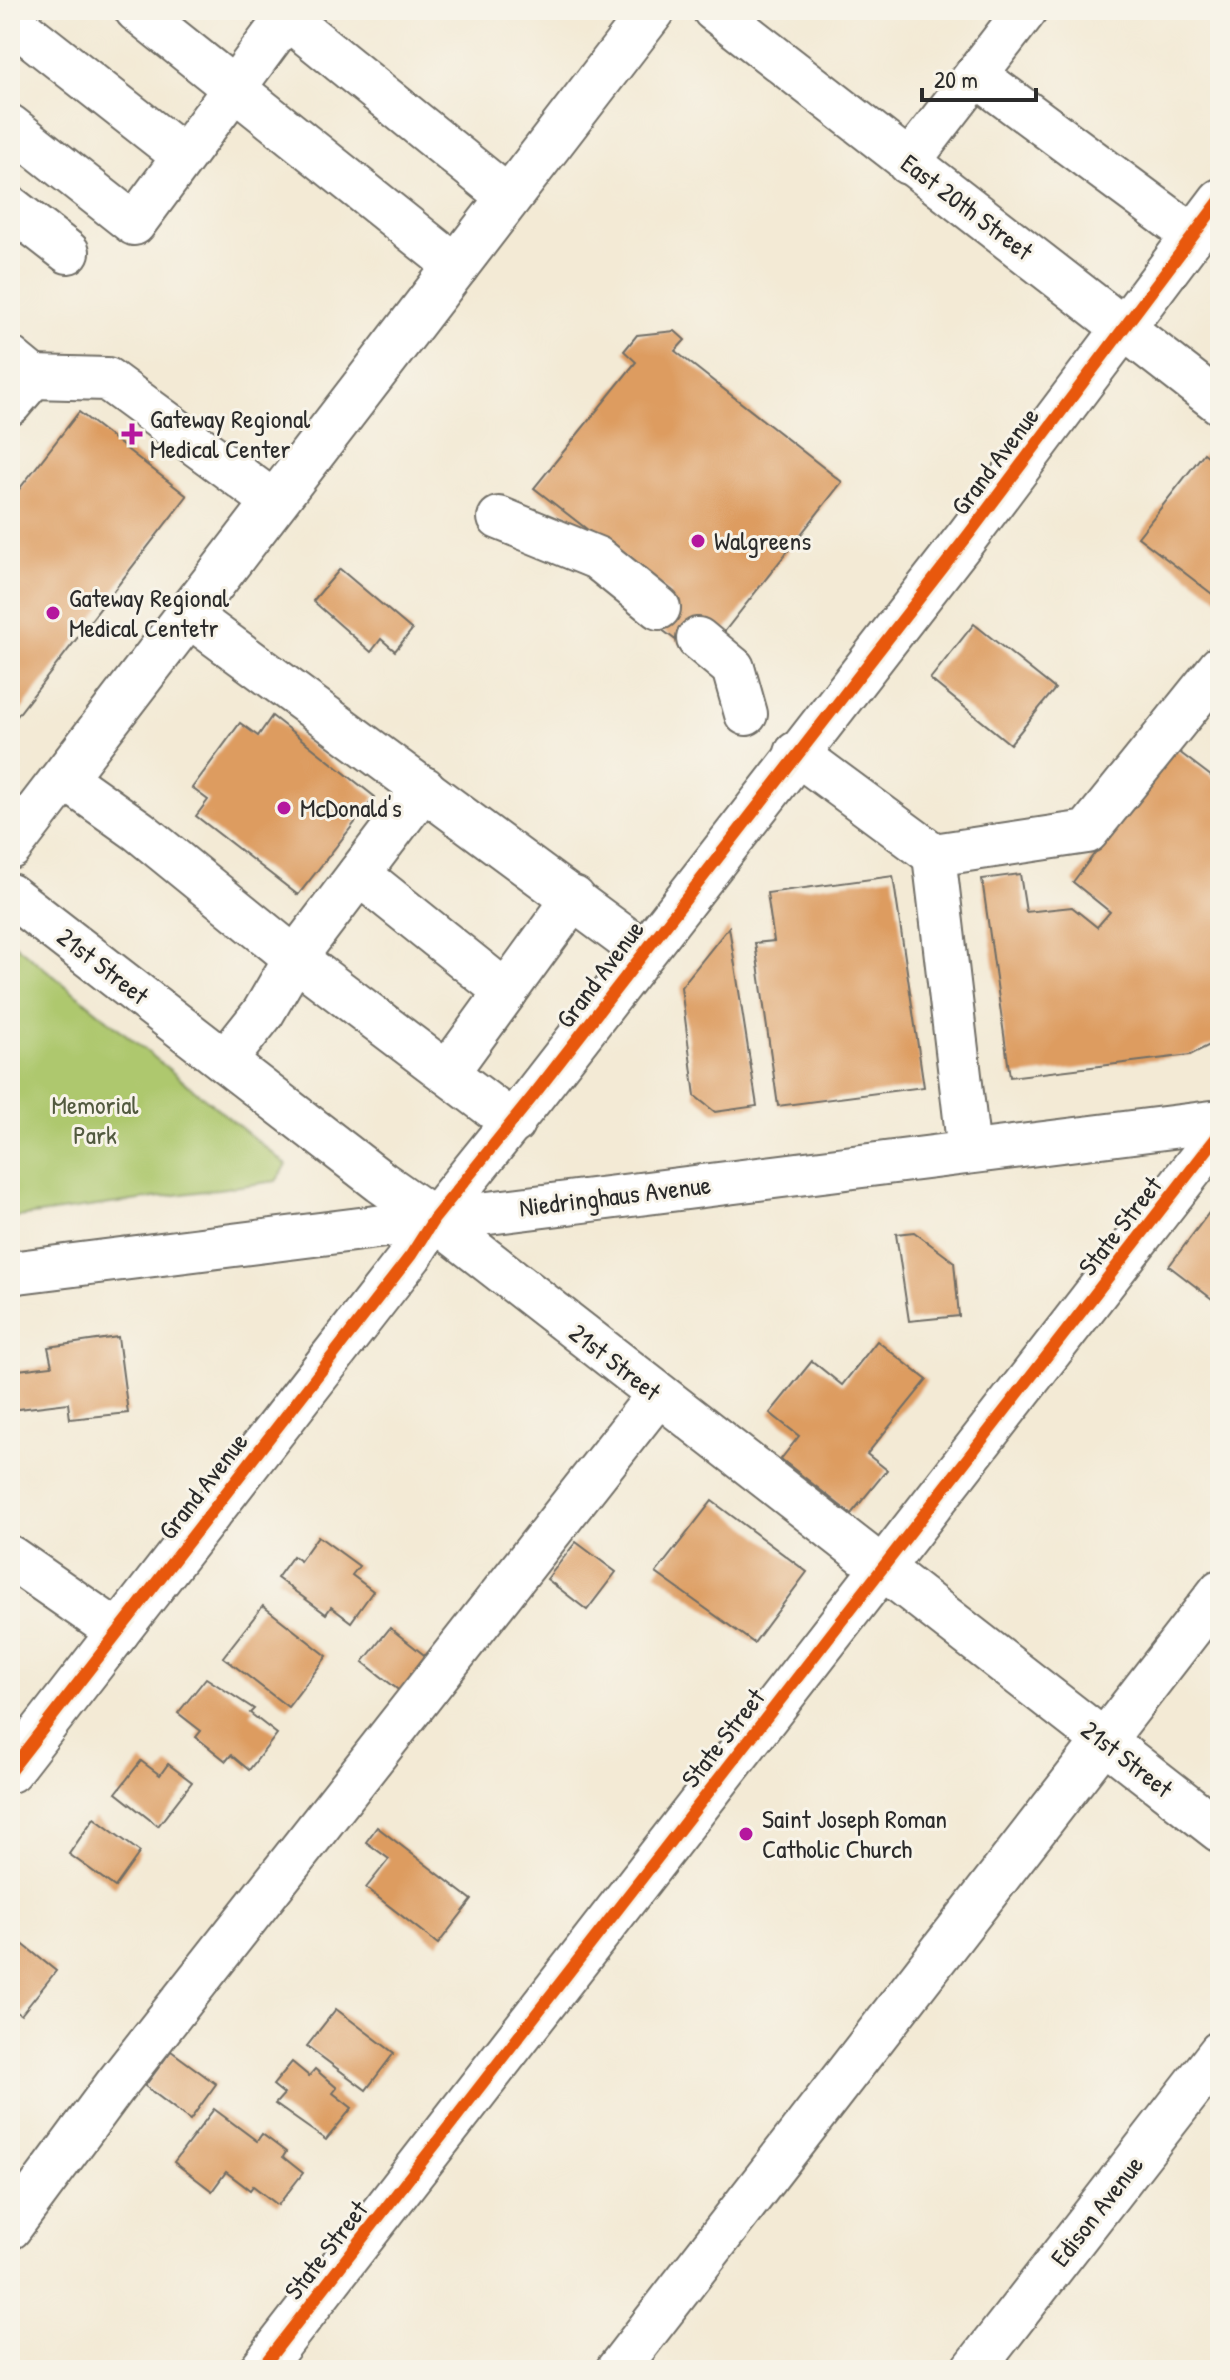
<svg xmlns="http://www.w3.org/2000/svg" width="1230" height="2380" font-family="'Patrick Hand',sans-serif">
  <style>
    .green { fill: #aec86e; stroke: #6c7a4c; stroke-width: 2 }
    .building { fill: #dd9c60 }
    .lines { fill: none; stroke-linecap: round; stroke-linejoin: round }
    .minor-casing { stroke: #716e66; stroke-width: 46 }
    .major-casing { stroke: #716e66; stroke-width: 48 }
    .minor { stroke: #fff; stroke-width: 42 }
    .major { stroke: #fff; stroke-width: 44 }
    .cycleway-casing { stroke: #f7f3e8; stroke-width: 17 }
    .cycleway { stroke: #e8590c; stroke-width: 12 }
    .poi-dot { fill: #b5179e; stroke: #f7f3e8; stroke-width: 3 }
    .labels { text-anchor: middle; stroke-width: 6; stroke-linejoin: round; paint-order: stroke }
    .street-label { font-size: 26px; fill: #2b2b2b; stroke: #f7f3e8 }
    .poi-label { font-size: 26px; fill: #2b2b2b; stroke: #f7f3e8; text-anchor: start }
    .park-label { font-size: 26px; fill: #525a3f; stroke: #f7f3e8 }
  </style>
  <rect width="100%" height="100%" fill="#f7f3e8"/>
  <filter id="ink" filterUnits="userSpaceOnUse"><feTurbulence type="fractalNoise" baseFrequency=".0125" numOctaves="2"/><feDisplacementMap in="SourceGraphic" scale="16" xChannelSelector="R" yChannelSelector="G"/><feConvolveMatrix kernelMatrix="1 2 1 2 8 2 1 2 1" color-interpolation-filters="sRGB"/></filter>
  <filter id="wash" filterUnits="userSpaceOnUse"><feTurbulence type="fractalNoise" baseFrequency=".006" numOctaves="4" result="noise"/><feDisplacementMap in="SourceGraphic" scale="32" xChannelSelector="R" yChannelSelector="G"/><feGaussianBlur stdDeviation="1.8" result="paint"/><feColorMatrix in="noise" values="0 0 0 0 0 0 0 0 0 0 0 0 0 0 0 0 0 1.4 0 .05"/><feComposite in="paint" operator="in"/></filter>
  <g filter="url(#wash)">
    <rect width="100%" height="100%" fill="#f3ead5"/>
    <!-- green -->
    <path class="green" d="M12,942L287,1165L276,1181L10,1218Z"/>
    <g id="blocks">
      <!-- building -->
      <g class="building">
        <path d="M675,331L685,340L675,351L842,482L721,636L689,650L649,620L670,594L534,488L636,362L624,351L637,335Z"/>
        <path d="M79,412L187,496L10,725V501Z"/>
        <path d="M1204,453L1220,465V600L1138,537Z"/>
        <path d="M340,569L412,630L395,651L381,639L371,652L313,601Z"/>
        <path d="M974,624L1055,689L1010,744L930,679Z"/>
        <path d="M272,716L375,797L298,895L196,816L208,800L192,788L240,723L258,736Z"/>
        <path d="M1174,748L1220,783V1040L1190,1055L1010,1077L982,879L1020,874L1026,912L1072,907L1097,927L1110,912L1073,882Z"/>
        <path d="M893,876L924,1087L778,1106L755,943L774,941L767,893Z"/>
        <path d="M729,927L757,1106L715,1112L695,1096L681,987Z"/>
        <path d="M1220,1198V1305L1169,1266Z"/>
        <path d="M914,1232L954,1262L959,1316L909,1321L896,1234Z"/>
        <path d="M118,1337L128,1413L70,1419L68,1403L10,1410V1371L52,1366L48,1347Z"/>
        <path d="M877,1341L927,1380L867,1454L887,1470L851,1514L781,1459L799,1436L770,1413L812,1361L842,1385Z"/>
        <path d="M712,1501L807,1572L754,1643L656,1573Z"/>
        <path d="M318,1536L359,1566L352,1575L373,1591L351,1622L331,1607L326,1614L277,1578L293,1556L300,1561Z"/>
        <path d="M576,1542L616,1572L587,1610L547,1579Z"/>
        <path d="M263,1606L327,1656L288,1707L223,1657Z"/>
        <path d="M390,1628L433,1662L406,1696L363,1662Z"/>
        <path d="M206,1678L254,1709L250,1713L277,1734L249,1770L231,1755L226,1761L196,1737L201,1731L178,1713Z"/>
        <path d="M141,1761L160,1775L168,1764L192,1782L158,1826L116,1793Z"/>
        <path d="M94,1818L140,1852L115,1887L69,1854Z"/>
        <path d="M377,1827L472,1900L438,1944L366,1888L389,1859L366,1842Z"/>
        <path d="M10,1934L56,1971L21,2015L10,2007Z"/>
        <path d="M336,2009L394,2053L366,2090L307,2046Z"/>
        <path d="M171,2051L216,2084L190,2120L145,2086Z"/>
        <path d="M292,2062L309,2076L315,2069L337,2088L333,2093L352,2108L326,2140L275,2104L284,2094L273,2085Z"/>
        <path d="M214,2109L257,2141L262,2134L286,2152L283,2157L303,2173L278,2205L253,2186L250,2190L226,2172L212,2191L174,2162Z"/>
      </g>
    </g>
  </g>
  <g filter="url(#ink)">
    <use href="#blocks" fill-opacity="0" stroke="#716e66" stroke-width="2"/>
    <g class="lines">
      <defs>
        <g id="minor">
          <path d="M136,10L457,267"/>
          <path d="M277,10L509,198"/>
          <path d="M714,10L1220,403"/>
          <path d="M10,20L183,156"/>
          <path d="M976,75L1192,235"/>
          <path d="M10,126L134,224L286,18"/>
          <path d="M908,163L1026,10"/>
          <path d="M10,207L68,252"/>
          <path d="M10,358L33,377L10,404"/>
          <path d="M33,377L107,379L274,502"/>
          <path d="M499,518L597,558L659,608"/>
          <path d="M188,615L644,952"/>
          <path d="M698,639L733,668L746,714"/>
          <path d="M796,753L934,855L1087,832L1220,667"/>
          <path d="M63,777L139,831L295,958L513,1123"/>
          <path d="M934,855L969,1152"/>
          <path d="M359,874L506,992"/>
          <path d="M10,895L381,1182L434,1219L1220,1831"/>
          <path d="M225,1061L263,1013L295,958L424,788"/>
          <path d="M447,1073L574,898"/>
          <path d="M10,1273L1220,1121"/>
          <path d="M10,1557L118,1632"/>
          <path d="M10,1771L411,1255L434,1219L533,1096L969,534L1220,200"/>
          <path d="M10,2228L115,2086L657,1396"/>
          <path d="M260,2370L1220,1133"/>
          <path d="M617,2370L1220,1591"/>
          <path d="M973,2370L1220,2052"/>
        </g>
        <path id="major" d="M10,847L653,10"/>
      </defs>
      <!-- minor casing -->
      <use href="#minor" class="minor-casing"/>
      <!-- major casing -->
      <use href="#major" class="major-casing"/>
      <!-- minor -->
      <use href="#minor" class="minor"/>
      <!-- major -->
      <use href="#major" class="major"/>
      <defs>
        <g id="cycleway">
          <path d="M10,1771L411,1255L434,1219L533,1096L969,534L1220,200"/>
          <path d="M260,2370L1220,1133"/>
        </g>
      </defs>
      <!-- cycleway casing -->
      <use href="#cycleway" class="cycleway-casing"/>
      <!-- cycleway -->
      <use href="#cycleway" class="cycleway"/>
    </g>
  </g>
  <!-- markers -->
  <g class="poi-dot">
    <path d="M128 422h8v8h8v8h-8v8h-8v-8h-8v-8h8z"/>
    <circle cx="698" cy="541" r="8"/>
    <circle cx="53" cy="613" r="8"/>
    <circle cx="284" cy="808" r="8"/>
    <circle cx="746" cy="1834" r="8"/>
  </g>
  <g class="labels">
    <!-- street labels -->
    <g class="street-label">
      <text transform="translate(967 207) rotate(37)" y="9">East 20th Street</text>
      <text transform="translate(995 461) rotate(-53)" y="9">Grand Avenue</text>
      <text transform="translate(103 966) rotate(38)" y="9">21st Street</text>
      <text transform="translate(600 974) rotate(-53)" y="9">Grand Avenue</text>
      <text transform="translate(615 1196) rotate(-7)" y="9">Niedringhaus Avenue</text>
      <text transform="translate(1120 1226) rotate(-52)" y="9">State Street</text>
      <text transform="translate(615 1362) rotate(38)" y="9">21st Street</text>
      <text transform="translate(203 1486) rotate(-52)" y="9">Grand Avenue</text>
      <text transform="translate(723 1738) rotate(-52)" y="9">State Street</text>
      <text transform="translate(1127 1759) rotate(38)" y="9">21st Street</text>
      <text transform="translate(1097 2211) rotate(-52)" y="9">Edison Avenue</text>
      <text transform="translate(326 2250) rotate(-52)" y="9">State Street</text>
    </g>
    <!-- poi labels -->
    <g class="poi-label">
      <text x="150" y="428">Gateway Regional<tspan x="150" dy="30">Medical Center</tspan></text>
      <text x="714" y="550">Walgreens</text>
      <text x="69" y="607">Gateway Regional<tspan x="69" dy="30">Medical Centetr</tspan></text>
      <text x="300" y="817">McDonald's</text>
      <text x="762" y="1828">Saint Joseph Roman<tspan x="762" dy="30">Catholic Church</tspan></text>
    </g>
    <!-- park labels -->
    <g class="park-label">
      <text x="95" y="1114">Memorial<tspan x="95" dy="30">Park</tspan></text>
    </g>
  </g>
  <!-- margin -->
  <rect width="1230" height="2380" fill="none" stroke="#f7f3e8" stroke-width="40"/>
  <!-- scale -->
  <path d="M922 88v12h114v-12" fill="none" stroke="#2b2b2b" stroke-width="4"/>
  <text x="934" y="88" font-size="24" fill="#2b2b2b" stroke="#f7f3e8" stroke-width="6" paint-order="stroke">20 m</text>
</svg>
